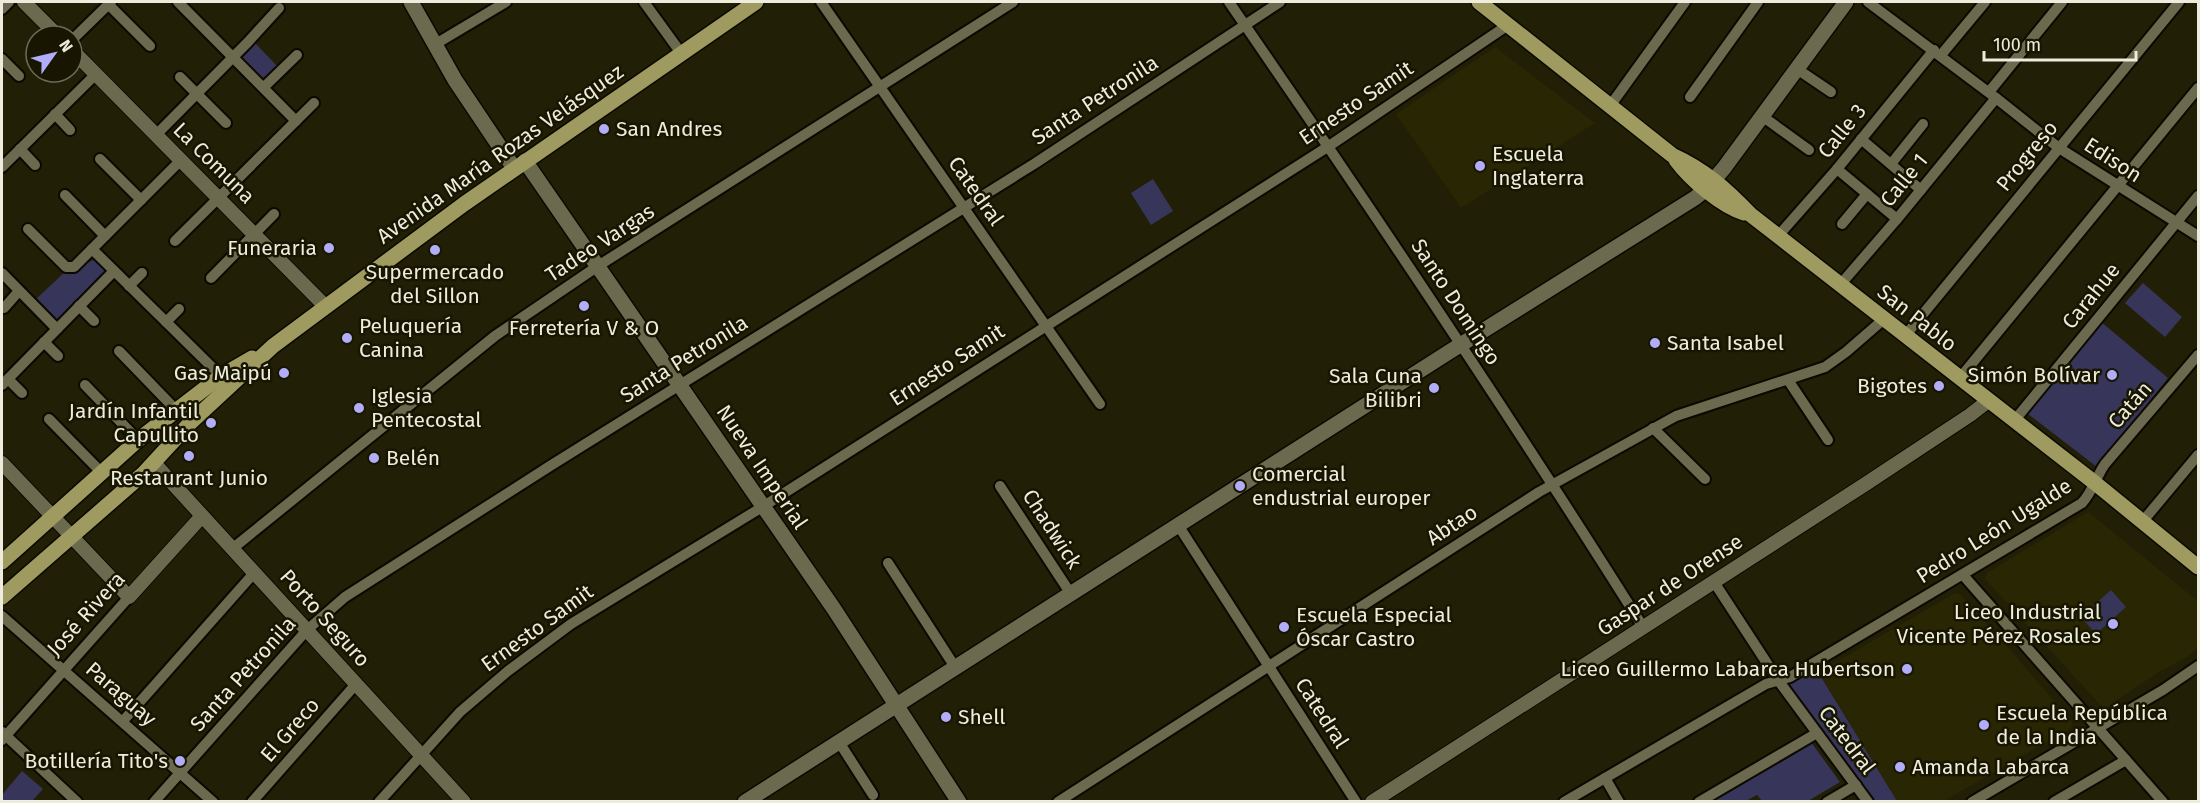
<svg xmlns="http://www.w3.org/2000/svg" width="2200" height="803" font-family="'Fira Sans',sans-serif">
  <style>
    .built { fill: #292604 }
    .green { fill: #38355a }
    .lines { fill: none; stroke-linecap: round; stroke-linejoin: round }
    .minor-casing { stroke: #0b0900; stroke-width: 14 }
    .tertiary-casing { stroke: #0b0900; stroke-width: 16 }
    .secondary-casing { stroke: #0b0900; stroke-width: 18 }
    .primary-casing { stroke: #0b0900; stroke-width: 18 }
    .minor { stroke: #6b694e; stroke-width: 10 }
    .tertiary { stroke: #6b694e; stroke-width: 14 }
    .secondary { stroke: #6b694e; stroke-width: 15 }
    .primary { stroke: #9e9a60; stroke-width: 15 }
    .poi-dot { fill: #b2adf9; stroke: #181601; stroke-width: 2 }
    .labels { text-anchor: middle; stroke-width: 5; stroke-linejoin: round; paint-order: stroke }
    .street-label { font-size: 21px; fill: #edecdd; stroke: #181601 }
    .poi-label { font-size: 21px; fill: #edecdd; stroke: #181601; text-anchor: start }
  </style>
  <rect width="100%" height="100%" fill="#211f06"/>
  <!-- built -->
  <g class="built">
    <path d="M1495,47L1595,123L1461,208L1396,114Z"/>
    <path d="M2088,512L2198,601V647L2187,657L2159,672L2104,709L1985,579L1987,573Z"/>
    <path d="M1955,593L1960,594L2012,652L2072,722L2071,728L1944,801H1897L1819,672Z"/>
  </g>
  <!-- green -->
  <g class="green">
    <path d="M255,43L280,69L264,84L240,58Z"/>
    <path d="M1153,179L1173,211L1151,225L1131,193Z"/>
    <path d="M95,259L108,269L56,321L35,300L66,271L72,274L77,268Z"/>
    <path d="M2143,283L2182,317L2165,337L2125,303Z"/>
    <path d="M2100,321L2168,378L2097,467L2028,414Z"/>
    <path d="M2111,590L2126,607L2096,634L2081,617Z"/>
    <path d="M1815,667L1897,801H1875L1788,684Z"/>
    <path d="M1811,742L1840,782L1808,801H1762L1757,795L1746,801L1708,802Z"/>
    <path d="M22,771L43,789L32,801H2V795Z"/>
  </g>
  <g class="lines">
    <defs>
      <g id="minor">
        <path d="M178,2L296,121"/>
        <path d="M644,2L681,53"/>
        <path d="M821,2L1100,404"/>
        <path d="M1229,2C1371,208 1510,415 1643,627"/>
        <path d="M1868,2L1996,98L2059,148L2198,236"/>
        <path d="M108,4L150,46"/>
        <path d="M2,9L9,2"/>
        <path d="M72,40L111,2"/>
        <path d="M434,45L506,2"/>
        <path d="M1941,55L1985,2"/>
        <path d="M2,59L19,76"/>
        <path d="M1797,69L1831,92"/>
        <path d="M180,77L226,123"/>
        <path d="M264,87L297,55"/>
        <path d="M1989,92L2062,2"/>
        <path d="M1690,97L1758,2"/>
        <path d="M1610,106L1685,2"/>
        <path d="M55,114L70,130"/>
        <path d="M1762,116L1809,150"/>
        <path d="M156,135L248,42L279,8"/>
        <path d="M1861,139L1921,190"/>
        <path d="M20,149L35,165"/>
        <path d="M100,159L141,200"/>
        <path d="M1891,164L1923,124"/>
        <path d="M2,167L96,74"/>
        <path d="M1837,169L1897,219"/>
        <path d="M65,195L105,236"/>
        <path d="M1842,224L1867,194"/>
        <path d="M28,229L66,267H74L181,160"/>
        <path d="M1778,236L1837,169L1934,50"/>
        <path d="M175,241L314,103"/>
        <path d="M92,249L221,376"/>
        <path d="M2,273L57,329"/>
        <path d="M211,278L274,214"/>
        <path d="M1840,285L1897,219L1996,98"/>
        <path d="M129,286L142,273"/>
        <path d="M79,306L94,321"/>
        <path d="M4,308L19,291"/>
        <path d="M166,322L179,309"/>
        <path d="M1905,336L2179,2"/>
        <path d="M44,342L58,356"/>
        <path d="M119,351L177,411"/>
        <path d="M1960,378L2198,88"/>
        <path d="M8,379L22,393"/>
        <path d="M1788,380L1828,440"/>
        <path d="M2,385L114,271"/>
        <path d="M85,385L138,440"/>
        <path d="M49,419L101,472"/>
        <path d="M2014,421L2198,196"/>
        <path d="M1653,428L1705,479"/>
        <path d="M1000,486L1071,594"/>
        <path d="M2143,521L2198,455"/>
        <path d="M1178,525L1356,802"/>
        <path d="M232,549L495,336L598,266L1013,2"/>
        <path d="M888,563L955,667"/>
        <path d="M1963,575L2163,802"/>
        <path d="M1714,582L1778,680L1868,802"/>
        <path d="M2,616L213,802"/>
        <path d="M123,721L254,573"/>
        <path d="M2,732L77,802"/>
        <path d="M2,740L129,597"/>
        <path d="M839,742L873,795"/>
        <path d="M1605,778L1619,802"/>
        <path d="M154,802L307,630L345,597L550,466L1034,164L1280,2"/>
        <path d="M252,802L356,684"/>
        <path d="M379,802L460,712L508,671L571,624L764,506L1329,146L1508,25"/>
        <path d="M1058,802L1539,492L1676,416L1825,367L1846,352L1884,319"/>
        <path d="M1564,802L1766,684L1790,677L2082,503C2093,491 2096,477 2105,464L2198,355"/>
        <path d="M1699,802L1817,733"/>
        <path d="M1827,802L1856,785"/>
        <path d="M1972,802L2163,690L2198,666"/>
        <path d="M2054,802L2126,760"/>
      </g>
      <g id="tertiary">
        <path d="M24,2L58,36"/>
        <path d="M72,50L325,306"/>
        <path d="M2,463L129,597L202,516"/>
        <path d="M154,463L464,802"/>
        <path d="M1372,802L1864,485L1970,415L1988,401"/>
      </g>
      <g id="secondary">
        <path d="M411,2L455,80L514,168"/>
        <path d="M525,161L834,609L959,802"/>
        <path d="M745,802L1449,352L1695,198L1706,189L1724,168L1846,2"/>
      </g>
      <g id="primary">
        <path d="M1479,2L1672,155C1705,170 1726,189 1751,215L2095,483L2198,567"/>
        <path d="M1676,160C1690,179 1721,206 1744,213"/>
        <path d="M2,562L138,440L221,376L252,358"/>
        <path d="M2,597L143,474L190,423L273,346L464,204L756,2"/>
      </g>
    </defs>
    <!-- minor casing -->
    <use href="#minor" class="minor-casing"/>
    <!-- tertiary casing -->
    <use href="#tertiary" class="tertiary-casing"/>
    <!-- secondary casing -->
    <use href="#secondary" class="secondary-casing"/>
    <!-- primary casing -->
    <use href="#primary" class="primary-casing"/>
    <!-- minor -->
    <use href="#minor" class="minor"/>
    <!-- tertiary -->
    <use href="#tertiary" class="tertiary"/>
    <!-- secondary -->
    <use href="#secondary" class="secondary"/>
    <!-- primary -->
    <use href="#primary" class="primary"/>
  </g>
  <!-- markers -->
  <g class="poi-dot">
    <circle cx="604" cy="129" r="6"/>
    <circle cx="1480" cy="166" r="6"/>
    <circle cx="329" cy="248" r="6"/>
    <circle cx="435" cy="250" r="6"/>
    <circle cx="584" cy="306" r="6"/>
    <circle cx="347" cy="338" r="6"/>
    <circle cx="1655" cy="343" r="6"/>
    <circle cx="284" cy="373" r="6"/>
    <circle cx="2112" cy="375" r="6"/>
    <circle cx="1939" cy="386" r="6"/>
    <circle cx="1434" cy="388" r="6"/>
    <circle cx="359" cy="408" r="6"/>
    <circle cx="211" cy="423" r="6"/>
    <circle cx="189" cy="456" r="6"/>
    <circle cx="374" cy="458" r="6"/>
    <circle cx="1240" cy="486" r="6"/>
    <circle cx="2113" cy="624" r="6"/>
    <circle cx="1284" cy="627" r="6"/>
    <circle cx="1907" cy="669" r="6"/>
    <circle cx="946" cy="717" r="6"/>
    <circle cx="1984" cy="725" r="6"/>
    <circle cx="180" cy="761" r="6"/>
    <circle cx="1900" cy="767" r="6"/>
  </g>
  <g class="labels">
    <!-- street labels -->
    <g class="street-label">
      <text transform="translate(1095 100) rotate(-33)" y="7">Santa Petronila</text>
      <text transform="translate(1356 103) rotate(-34)" y="7">Ernesto Samit</text>
      <text transform="translate(1842 131) rotate(-51)" y="7">Calle 3</text>
      <text transform="translate(500 154) rotate(-35)" y="7">Avenida María Rozas Velásquez</text>
      <text transform="translate(2027 156) rotate(-51)" y="7">Progreso</text>
      <text transform="translate(2113 160) rotate(33)" y="7">Edison</text>
      <text transform="translate(214 163) rotate(45)" y="7">La Comuna</text>
      <text transform="translate(1904 180) rotate(-51)" y="7">Calle 1</text>
      <text transform="translate(976 191) rotate(55)" y="7">Catedral</text>
      <text transform="translate(600 243) rotate(-33)" y="7">Tadeo Vargas</text>
      <text transform="translate(2091 296) rotate(-51)" y="7">Carahue</text>
      <text transform="translate(1456 302) rotate(57)" y="7">Santo Domingo</text>
      <text transform="translate(1917 318) rotate(38)" y="7">San Pablo</text>
      <text transform="translate(684 359) rotate(-32)" y="7">Santa Petronila</text>
      <text transform="translate(947 365) rotate(-33)" y="7">Ernesto Samit</text>
      <text transform="translate(2130 405) rotate(-49)" y="7">Catán</text>
      <text transform="translate(762 467) rotate(56)" y="7">Nueva Imperial</text>
      <text transform="translate(1452 525) rotate(-33)" y="7">Abtao</text>
      <text transform="translate(1052 529) rotate(57)" y="7">Chadwick</text>
      <text transform="translate(1994 531) rotate(-32)" y="7">Pedro León Ugalde</text>
      <text transform="translate(1670 585) rotate(-33)" y="7">Gaspar de Orense</text>
      <text transform="translate(86 614) rotate(-48)" y="7">José Rivera</text>
      <text transform="translate(325 618) rotate(48)" y="7">Porto Seguro</text>
      <text transform="translate(537 628) rotate(-36)" y="7">Ernesto Samit</text>
      <text transform="translate(243 674) rotate(-48)" y="7">Santa Petronila</text>
      <text transform="translate(121 694) rotate(41)" y="7">Paraguay</text>
      <text transform="translate(1322 713) rotate(57)" y="7">Catedral</text>
      <text transform="translate(290 730) rotate(-49)" y="7">El Greco</text>
      <text transform="translate(1847 740) rotate(53)" y="7">Catedral</text>
    </g>
    <!-- poi labels -->
    <g class="poi-label">
      <text x="616" y="136">San Andres</text>
      <text x="1492" y="161">Escuela<tspan x="1492" dy="24">Inglaterra</tspan></text>
      <text x="317" y="255" text-anchor="end">Funeraria</text>
      <text x="435" y="279" text-anchor="middle">Supermercado<tspan x="435" dy="24">del Sillon</tspan></text>
      <text x="359" y="333">Peluquería<tspan x="359" dy="24">Canina</tspan></text>
      <text x="584" y="335" text-anchor="middle">Ferretería V &amp; O</text>
      <text x="1667" y="350">Santa Isabel</text>
      <text x="272" y="380" text-anchor="end">Gas Maipú</text>
      <text x="2100" y="382" text-anchor="end">Simón Bolívar</text>
      <text x="1422" y="383" text-anchor="end">Sala Cuna<tspan x="1422" dy="24">Bilibri</tspan></text>
      <text x="1927" y="393" text-anchor="end">Bigotes</text>
      <text x="371" y="403">Iglesia<tspan x="371" dy="24">Pentecostal</tspan></text>
      <text x="199" y="418" text-anchor="end">Jardín Infantil<tspan x="199" dy="24">Capullito</tspan></text>
      <text x="386" y="465">Belén</text>
      <text x="1252" y="481">Comercial<tspan x="1252" dy="24">endustrial europer</tspan></text>
      <text x="189" y="485" text-anchor="middle">Restaurant Junio</text>
      <text x="2101" y="619" text-anchor="end">Liceo Industrial<tspan x="2101" dy="24">Vicente Pérez Rosales</tspan></text>
      <text x="1296" y="622">Escuela Especial<tspan x="1296" dy="24">Óscar Castro</tspan></text>
      <text x="1895" y="676" text-anchor="end">Liceo Guillermo Labarca Hubertson</text>
      <text x="1996" y="720">Escuela República<tspan x="1996" dy="24">de la India</tspan></text>
      <text x="958" y="724">Shell</text>
      <text x="168" y="768" text-anchor="end">Botillería Tito's</text>
      <text x="1912" y="774">Amanda Labarca</text>
    </g>
  </g>
  <!-- border -->
  <rect width="2200" height="803" fill="none" stroke="#edecdd" stroke-width="6"/>
  <!-- north arrow -->
  <g transform="translate(54 54) rotate(56)"><circle r="28" fill="#181601" stroke="#6d6c59" stroke-width="1.5"/>
  <path d="M0-4.5L10 22L0 15L-10 22Z" fill="#b2adf9"/>
  <text y="-9" font-size="16" font-weight="bold" text-anchor="middle" fill="#edecdd">N</text>
  </g>
  <!-- scale -->
  <path d="M1984 51v9h152v-9" fill="none" stroke="#edecdd" stroke-width="3"/>
  <text x="1993" y="51" font-size="18" fill="#edecdd" stroke="#181601" stroke-width="4.5" paint-order="stroke">100 m</text>
</svg>
